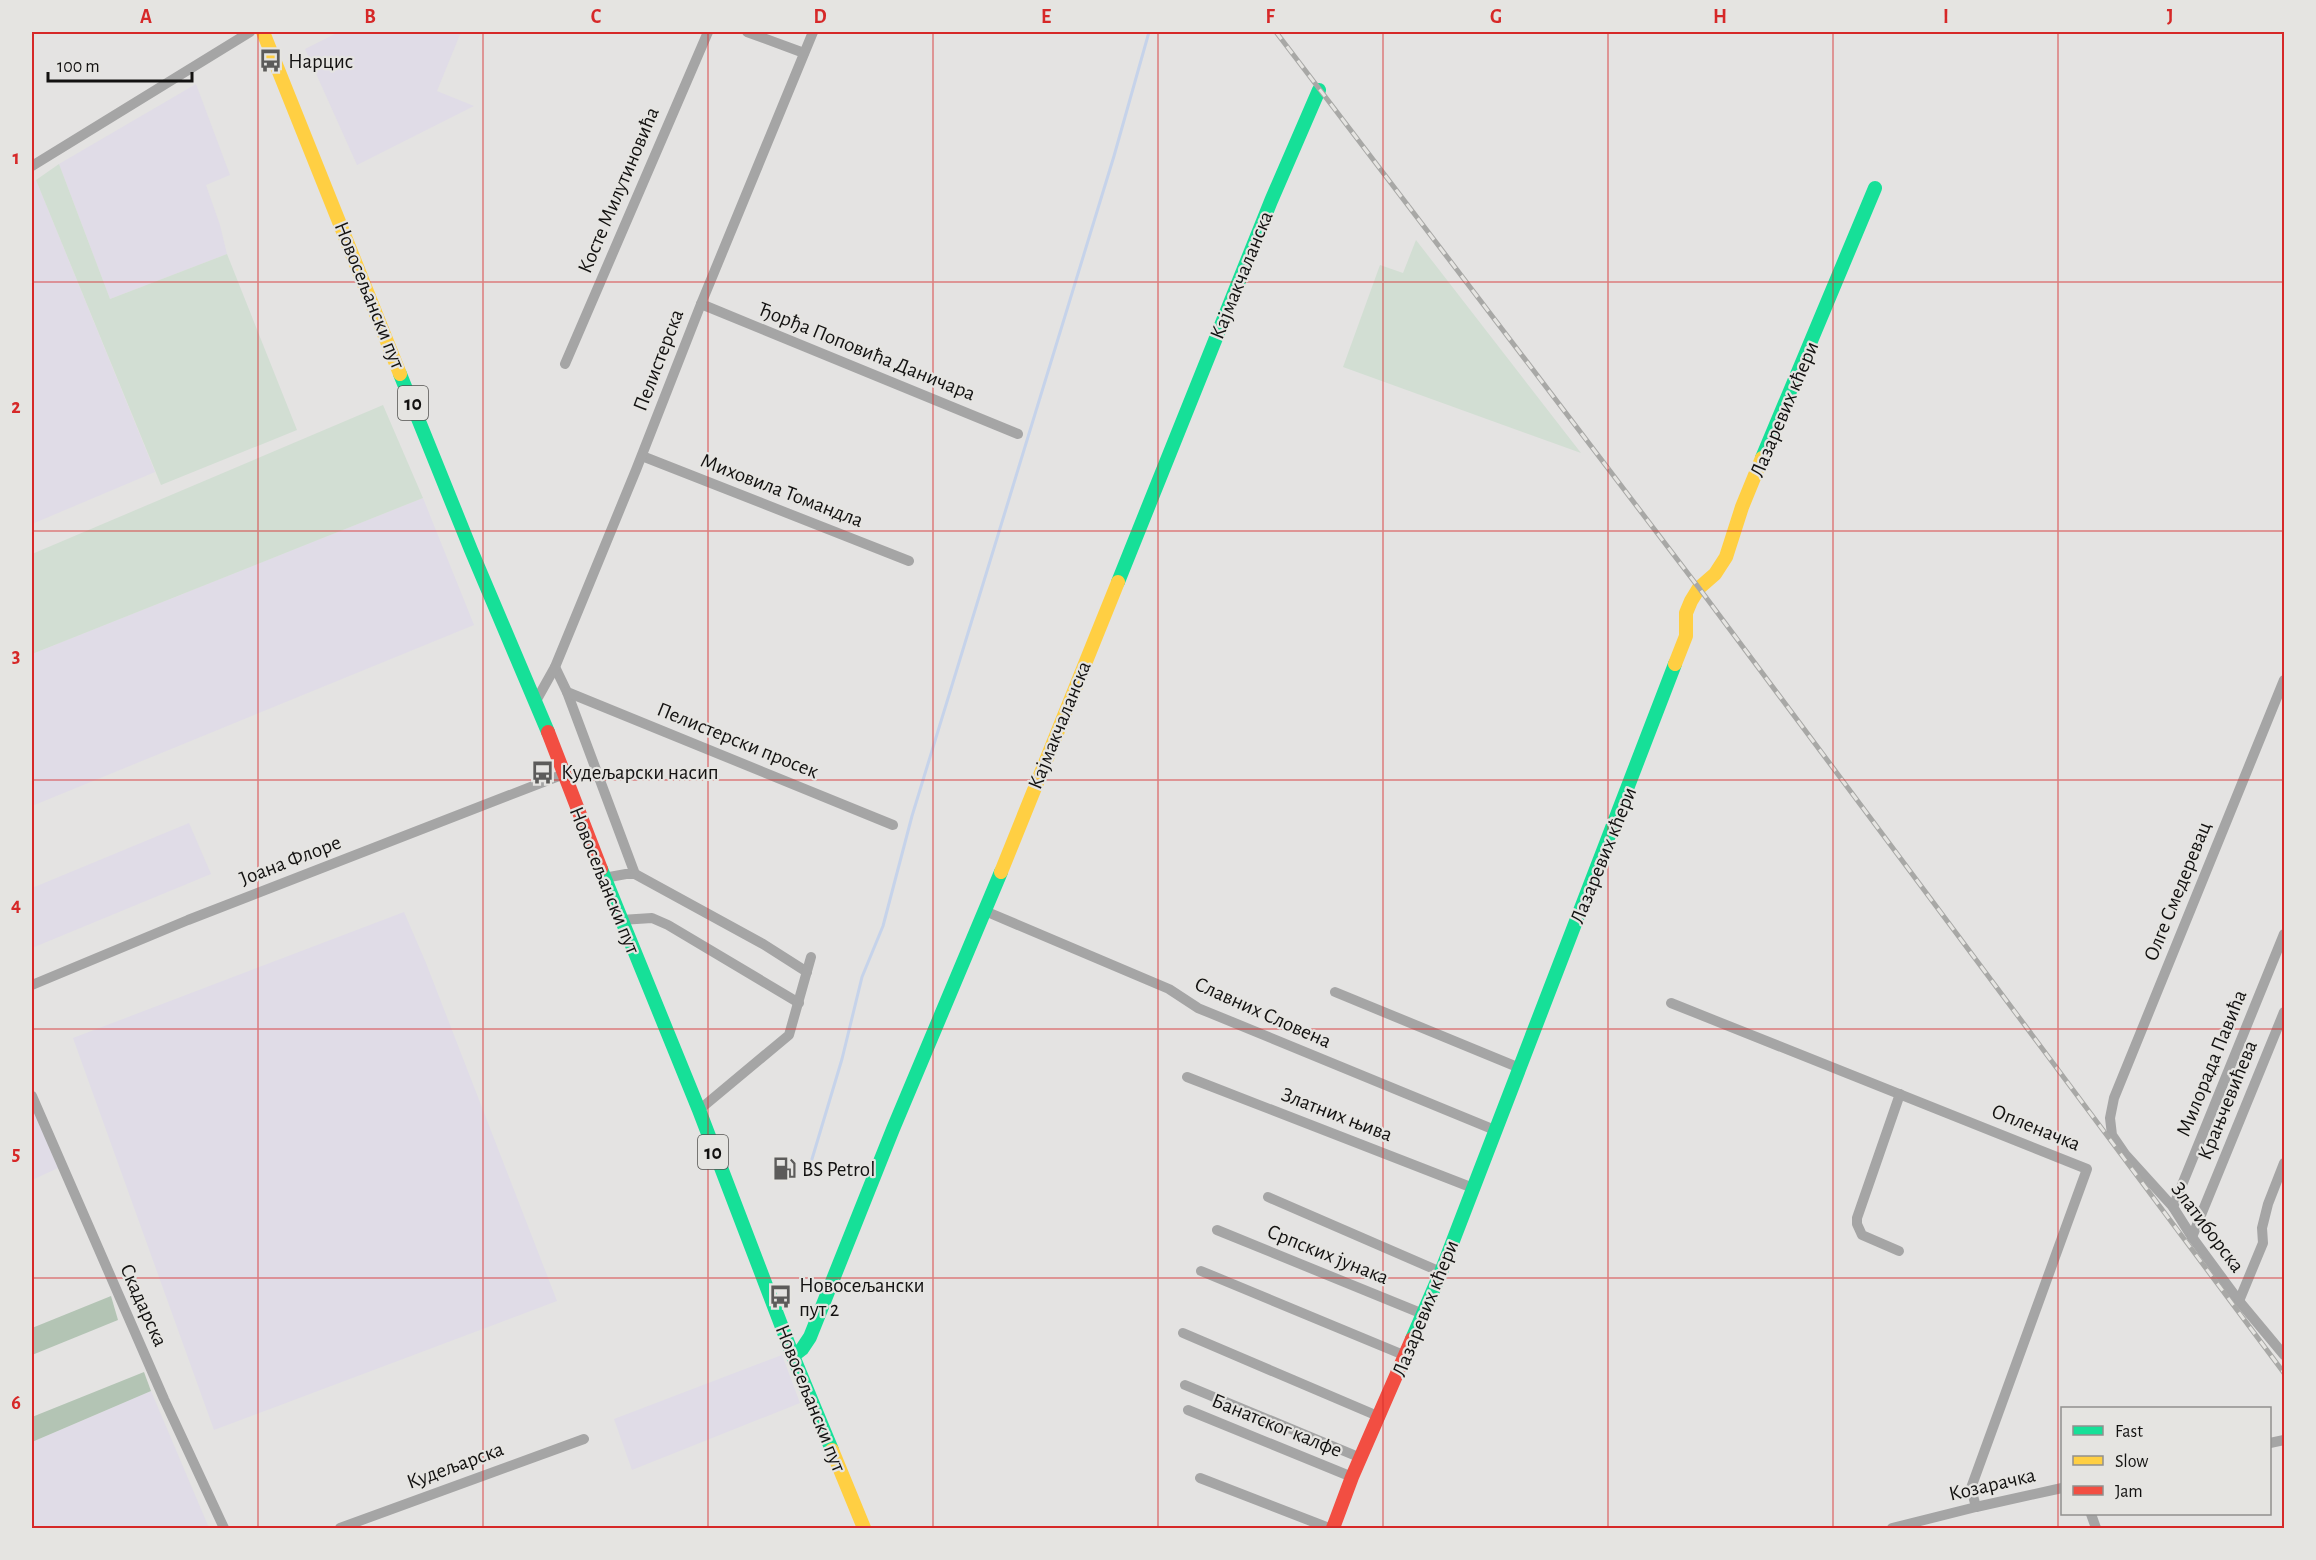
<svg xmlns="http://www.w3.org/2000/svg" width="2316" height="1560" font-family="'Alegreya Sans',sans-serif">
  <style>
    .industrial { fill: #e0dce7 }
    .green { fill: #d2ded3 }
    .forest { fill: #b3c4b4 }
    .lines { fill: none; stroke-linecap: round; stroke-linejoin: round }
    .stream { stroke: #c6d3ea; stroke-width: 3 }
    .street { stroke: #a5a5a5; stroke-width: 10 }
    .fast { stroke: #16e098; stroke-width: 14 }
    .slow { stroke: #ffcf43; stroke-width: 14 }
    .jam { stroke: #f24e42; stroke-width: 14 }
    .rail-casing { stroke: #a8a8a6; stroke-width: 5 }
    .rail { stroke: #e5e4e1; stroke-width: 3; stroke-dasharray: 9; stroke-linecap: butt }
    .grid { fill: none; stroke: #d62828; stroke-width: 1.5; stroke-opacity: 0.55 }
    .labels { text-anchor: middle; stroke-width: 4.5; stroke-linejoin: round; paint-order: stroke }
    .shield { fill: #e5e4e1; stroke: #52514f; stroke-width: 1.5 }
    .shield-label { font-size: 20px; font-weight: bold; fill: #131211 }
    .poi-label { font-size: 21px; fill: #131211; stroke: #e5e4e1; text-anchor: start }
    .street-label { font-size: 21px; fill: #131211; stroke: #e5e4e1 }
    .neatline { fill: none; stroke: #d62828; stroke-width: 2 }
    .grid-label { font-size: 20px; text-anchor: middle; font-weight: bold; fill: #d62828 }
  </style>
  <rect width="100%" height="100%" fill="#e4e3e2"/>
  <!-- industrial -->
  <g class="industrial">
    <path d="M339,32H461L437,91L474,106L357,165L305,49Z"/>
    <path d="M196,84L230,175L206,185L220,225L227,254L110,299L59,164Z"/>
    <path d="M36,180L155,472L32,524V182Z"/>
    <path d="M423,498L474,625L32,806V654Z"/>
    <path d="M189,823L211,874L32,948V888Z"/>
    <path d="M404,912L426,963L557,1301L214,1430L73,1038Z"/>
    <path d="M32,1107L58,1168L32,1180Z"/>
    <path d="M782,1355L800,1403L632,1470L614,1419Z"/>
    <path d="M151,1391L209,1528H32V1442Z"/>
  </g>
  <!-- green -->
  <g class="green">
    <path d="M59,164L110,299L227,254L297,430L161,485L36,180Z"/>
    <path d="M1416,240L1581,453L1343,367L1380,265L1403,273Z"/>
    <path d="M383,405L423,498L32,654V554Z"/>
  </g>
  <!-- forest -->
  <g class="forest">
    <path d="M111,1296L118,1320L32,1355V1328Z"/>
    <path d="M144,1372L151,1391L32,1442V1417Z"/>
  </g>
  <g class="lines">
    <!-- stream -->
    <path class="stream" d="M812,1159L842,1059L862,977L883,926L912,816L1114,156L1149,32"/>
    <!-- street -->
    <g class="street">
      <path d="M747,32L804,53"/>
      <path d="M32,166L250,32"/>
      <path d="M701,304L1018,434"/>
      <path d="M565,364L708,32"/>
      <path d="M642,456L909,561"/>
      <path d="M555,667L567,692L635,874H626L604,878"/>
      <path d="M2284,680L2114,1098L2110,1118L2112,1135L2125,1154L2173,1207L2192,1237L2239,1301L2284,1355"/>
      <path d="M567,692L893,825"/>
      <path d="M536,701L555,667L636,470L701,304L813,32"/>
      <path d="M635,874L763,944L807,972"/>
      <path d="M985,911L1169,989L1198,1008L1495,1130"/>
      <path d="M621,920L652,918L668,925L799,1003"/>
      <path d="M32,985L188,920L564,774"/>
      <path d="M1335,992L1520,1068"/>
      <path d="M1671,1003L2087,1169L1971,1488L1976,1507"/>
      <path d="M1187,1077L1473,1188"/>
      <path d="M32,1096L164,1399L224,1528"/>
      <path d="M699,1110L789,1035L811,957"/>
      <path d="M1268,1197L1441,1272"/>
      <path d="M2173,1207L2284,934"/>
      <path d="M1217,1230L1423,1314"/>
      <path d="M2192,1237L2284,1012"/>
      <path d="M1899,1251L1862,1235L1857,1224V1218L1900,1094"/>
      <path d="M1201,1271L1406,1356"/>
      <path d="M2239,1301L2263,1243L2262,1228L2268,1204L2284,1163"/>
      <path d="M1183,1333L1380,1417"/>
      <path d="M1185,1385L1361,1458"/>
      <path d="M1188,1410L1352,1477"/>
      <path d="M2270,1443L2284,1440"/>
      <path d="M1200,1478L1329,1528"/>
      <path d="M2091,1514L2096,1528"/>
      <path d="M340,1528L584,1439"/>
      <path d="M1892,1528L1976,1507L2062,1488"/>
    </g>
    <!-- fast -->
    <g class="fast">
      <path d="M400,374L471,550L548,732"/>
      <path d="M1762,458L1875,188"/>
      <path d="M1118,582L1271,201L1319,90"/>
      <path d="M601,869L699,1110L793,1356L832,1450"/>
      <path d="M1412,1339L1441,1272L1675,664"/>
      <path d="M793,1356L802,1349L810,1337L893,1129L1001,872"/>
    </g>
    <!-- slow -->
    <g class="slow">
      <path d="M263,32L400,374"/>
      <path d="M1675,664L1686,636V613L1691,601L1699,588L1715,574L1726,557L1742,507L1762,458"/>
      <path d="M1001,872L1118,582"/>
      <path d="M832,1450L864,1528"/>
    </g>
    <!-- jam -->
    <g class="jam">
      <path d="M548,732L601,869"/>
      <path d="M1333,1528L1352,1477L1412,1339"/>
    </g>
    <defs>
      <path id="rail" d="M1276,32L1699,588L2284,1373"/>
    </defs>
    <!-- rail casing -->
    <use href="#rail" class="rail-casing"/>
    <!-- rail -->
    <use href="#rail" class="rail"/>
  </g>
  <!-- grid -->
  <path class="grid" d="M258,32V1528M483,32V1528M708,32V1528M933,32V1528M1158,32V1528M1383,32V1528M1608,32V1528M1833,32V1528M2058,32V1528M32,282H2284M32,531H2284M32,780H2284M32,1029H2284M32,1278H2284"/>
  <!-- icons -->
  <defs>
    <symbol id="bus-bare" viewBox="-9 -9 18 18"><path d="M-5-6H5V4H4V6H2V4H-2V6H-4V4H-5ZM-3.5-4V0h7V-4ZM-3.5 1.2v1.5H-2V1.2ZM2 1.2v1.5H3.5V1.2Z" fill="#5c5b5a" stroke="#e5e4e1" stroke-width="2.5" paint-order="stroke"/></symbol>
    <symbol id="fuel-bare" viewBox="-9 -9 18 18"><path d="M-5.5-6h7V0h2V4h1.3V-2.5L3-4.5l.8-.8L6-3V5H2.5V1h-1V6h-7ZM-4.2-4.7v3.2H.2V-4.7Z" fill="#5c5b5a" stroke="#e5e4e1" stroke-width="2.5" paint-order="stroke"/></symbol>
  </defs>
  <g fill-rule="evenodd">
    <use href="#bus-bare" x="254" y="44" width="33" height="33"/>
    <use href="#bus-bare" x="526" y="756" width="33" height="33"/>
    <use href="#fuel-bare" x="768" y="1152" width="33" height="33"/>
    <use href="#bus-bare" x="764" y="1280" width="33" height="33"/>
  </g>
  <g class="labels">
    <!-- shield labels -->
    <g class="shield">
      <rect x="398" y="386" width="30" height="34" rx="4.5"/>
      <rect x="698" y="1135" width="30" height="34" rx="4.5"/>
    </g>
    <g class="shield-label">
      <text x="413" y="410">10</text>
      <text x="713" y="1159">10</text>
    </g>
    <!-- poi labels -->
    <g class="poi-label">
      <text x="288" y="68">Нарцис</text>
      <text x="561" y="779">Кудељарски насип</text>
      <text x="802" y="1176">BS Petrol</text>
      <text x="799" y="1292">Новосељански<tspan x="799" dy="24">пут 2</tspan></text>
    </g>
    <!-- street labels -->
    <g class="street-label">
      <text transform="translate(618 190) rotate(-67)" y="7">Косте Милутиновића</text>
      <text transform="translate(1241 275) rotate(-68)" y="7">Кајмакчаланска</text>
      <text transform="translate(370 295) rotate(68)" y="7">Новосељански пут</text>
      <text transform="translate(867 351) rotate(22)" y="7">Ђорђа Поповића Даничара</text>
      <text transform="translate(658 360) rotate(-69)" y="7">Пелистерска</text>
      <text transform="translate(1784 409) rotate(-67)" y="7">Лазаревих кћери</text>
      <text transform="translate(782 490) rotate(21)" y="7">Миховила Томандла</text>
      <text transform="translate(1059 725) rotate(-68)" y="7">Кајмакчаланска</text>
      <text transform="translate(738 740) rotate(22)" y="7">Пелистерски просек</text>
      <text transform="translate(1603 855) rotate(-68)" y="7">Лазаревих кћери</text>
      <text transform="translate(290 860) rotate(-21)" y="7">Јоана Флоре</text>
      <text transform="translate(605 880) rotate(68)" y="7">Новосељански пут</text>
      <text transform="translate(2177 891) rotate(-68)" y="7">Олге Смедеревац</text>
      <text transform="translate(1263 1012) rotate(24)" y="7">Славних Словена</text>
      <text transform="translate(2211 1063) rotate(-68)" y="7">Милорада Павића</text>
      <text transform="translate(2227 1100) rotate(-68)" y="7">Крањчевићева</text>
      <text transform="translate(1337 1114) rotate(21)" y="7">Златних њива</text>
      <text transform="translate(2036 1127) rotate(22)" y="7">Опленачка</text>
      <text transform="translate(2208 1227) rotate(53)" y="7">Златиборска</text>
      <text transform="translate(1328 1254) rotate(22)" y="7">Српских јунака</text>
      <text transform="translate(144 1305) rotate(66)" y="7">Скадарска</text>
      <text transform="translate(1425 1308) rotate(-68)" y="7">Лазаревих кћери</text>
      <text transform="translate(811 1398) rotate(68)" y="7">Новосељански пут</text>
      <text transform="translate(1277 1425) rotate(22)" y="7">Банатског калфе</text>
      <text transform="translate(455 1465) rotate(-20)" y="7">Кудељарска</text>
      <text transform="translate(1992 1484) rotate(-13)" y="7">Козарачка</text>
    </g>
  </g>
  <!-- border -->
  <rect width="2316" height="1560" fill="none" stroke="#e5e4e1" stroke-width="66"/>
  <!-- legend -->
  <rect x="2061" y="1407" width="210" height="108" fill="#e5e4e1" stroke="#91908e" stroke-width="1.5"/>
  <rect x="2073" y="1426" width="30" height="9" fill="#16e098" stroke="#91908e" stroke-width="1.5"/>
  <text x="2115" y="1437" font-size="18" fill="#131211">Fast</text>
  <rect x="2073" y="1456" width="30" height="9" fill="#ffcf43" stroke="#91908e" stroke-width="1.5"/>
  <text x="2115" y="1467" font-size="18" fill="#131211">Slow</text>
  <rect x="2073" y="1486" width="30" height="9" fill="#f24e42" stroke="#91908e" stroke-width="1.5"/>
  <text x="2115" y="1497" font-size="18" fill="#131211">Jam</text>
  <!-- scale -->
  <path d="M48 72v9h144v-9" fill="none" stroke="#131211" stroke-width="3"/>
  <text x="57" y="72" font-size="18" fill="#131211" stroke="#e5e4e1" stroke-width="4.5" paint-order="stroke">100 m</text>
  <rect x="33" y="33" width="2250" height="1494" class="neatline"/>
  <g class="grid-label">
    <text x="146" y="23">A</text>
    <text x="370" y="23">B</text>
    <text x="596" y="23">C</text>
    <text x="820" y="23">D</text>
    <text x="1046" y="23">E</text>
    <text x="1270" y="23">F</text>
    <text x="1496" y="23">G</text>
    <text x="1720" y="23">H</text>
    <text x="1946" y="23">I</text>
    <text x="2170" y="23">J</text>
    <text x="16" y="164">1</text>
    <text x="16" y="413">2</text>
    <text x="16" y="662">3</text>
    <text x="16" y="911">4</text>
    <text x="16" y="1160">5</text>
    <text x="16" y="1409">6</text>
  </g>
</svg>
